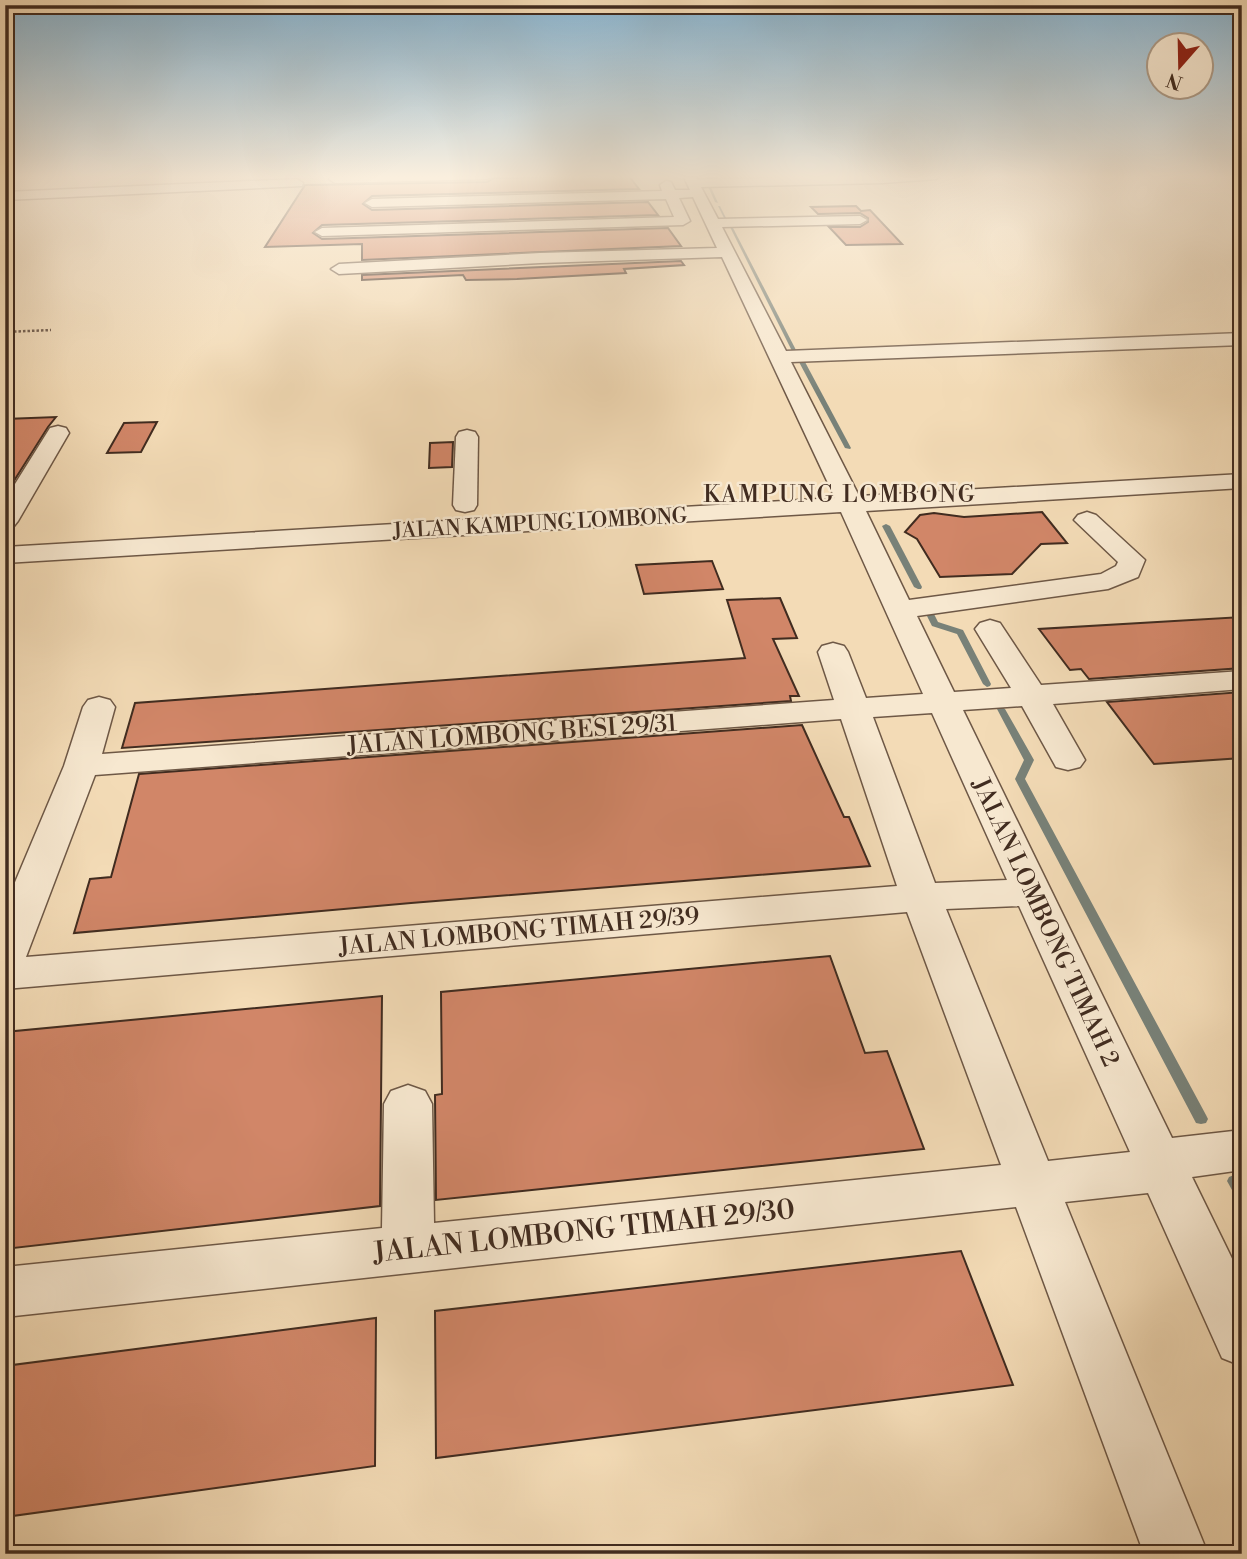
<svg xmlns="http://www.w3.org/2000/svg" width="1247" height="1559" font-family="'Libre Bodoni',serif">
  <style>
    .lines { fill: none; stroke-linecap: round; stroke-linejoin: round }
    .stream { fill: #788178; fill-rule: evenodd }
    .building { fill: #d18668; stroke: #412c20; stroke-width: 2 }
    .minor-casing { stroke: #6e5846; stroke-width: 3 }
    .path { stroke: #412c20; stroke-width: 2.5; stroke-dasharray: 2.5 2; stroke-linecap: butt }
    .minor { fill: #f7e8d0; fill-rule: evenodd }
    .labels { text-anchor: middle; stroke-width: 5; stroke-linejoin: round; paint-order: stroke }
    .far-street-label { font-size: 21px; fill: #412c20; stroke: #f7e8d0 }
    .far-quarter-label { font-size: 23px; letter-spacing: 2px; fill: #412c20; stroke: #f7e8d0 }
    .street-label { font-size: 24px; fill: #412c20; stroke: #f7e8d0 }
    .near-street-label { font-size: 28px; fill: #412c20; stroke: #f7e8d0 }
  </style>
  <rect width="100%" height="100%" fill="#f3dbb6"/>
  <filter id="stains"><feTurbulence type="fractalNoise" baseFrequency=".00286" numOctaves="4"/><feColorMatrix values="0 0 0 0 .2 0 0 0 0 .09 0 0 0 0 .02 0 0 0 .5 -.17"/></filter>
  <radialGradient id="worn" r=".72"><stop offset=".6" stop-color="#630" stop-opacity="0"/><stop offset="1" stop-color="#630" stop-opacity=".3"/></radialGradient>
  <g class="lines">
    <!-- stream -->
    <g class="stream">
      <path d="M707,184L710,185L718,203L715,202Z"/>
      <path d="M718,206H720L727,220H725Z"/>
      <path d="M728,223L731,224L797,352L792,351Z"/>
      <path d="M800,361L805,362L851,448L850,449L845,448L799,362Z"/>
      <path d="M886,524L890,526L922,587L921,589H918L914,587L882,526Z"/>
      <path d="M928,614H934L938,622L963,630L991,684L990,686L987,687L983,684L957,634L932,626L927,616Z"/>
      <path d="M1001,706L1005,709L1034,760L1025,779L1206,1115L1208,1119L1206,1123L1201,1124L1196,1123L1015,779L1024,760L997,709Z"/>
      <path d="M1234,1175L1239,1177L1242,1182V1201L1237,1199L1227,1181L1229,1177Z"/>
    </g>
  </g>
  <!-- building -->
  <g class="building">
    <path d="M628,175L639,189L372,196L363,204L372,210L648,202L658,215L322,225L313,233L322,239L668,228L681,246L362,260V244L265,247L305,185L487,182L494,178Z"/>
    <path d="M856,206L861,211L870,210L902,244L846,245L829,227H860L868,222V218L860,213L818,214L811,207Z"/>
    <path d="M681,261L684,265L624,269L626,273L517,279L466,280L463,275L362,280V275Z"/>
    <path d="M56,417L48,427L5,495V419Z"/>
    <path d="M157,422L141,452L107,453L124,423Z"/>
    <path d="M453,442L452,467L429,468L430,443Z"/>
    <path d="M1042,512L1067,543L1041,544L1012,574L940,577L917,539L905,532L920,515L934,513L964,517Z"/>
    <path d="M712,561L723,589L644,594L636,565Z"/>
    <path d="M780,598L797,638L773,639L799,696H790L791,701L122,748L135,703L745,658L727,600Z"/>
    <path d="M1242,617V668L1089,679L1081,669L1070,670L1039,629Z"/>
    <path d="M1242,692V758L1154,764L1107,702Z"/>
    <path d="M802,725L844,817H849L870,866L411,903L74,933L90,879L111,877L139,774Z"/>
    <path d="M830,956L865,1053L887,1051L924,1149L436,1200L435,1095L442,1094L441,992Z"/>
    <path d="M382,996L380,1206L5,1249V1032Z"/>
    <path d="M961,1251L1013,1385L436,1458L435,1311Z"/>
    <path d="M376,1318L375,1466L5,1517V1366Z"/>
  </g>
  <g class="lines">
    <defs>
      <g id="minor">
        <path d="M357,175H493L487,179L335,183L329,179L335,175Z"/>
        <path d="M683,175H695L697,179L942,175L936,179L883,183L701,187L718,219L860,216L867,220L860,224L722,227L786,351L1242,333V345L791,362L859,496L1242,474V488L866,511L909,600L1101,574L1116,566L1118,562L1074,520L1078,515L1087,512L1096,515L1145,560L1138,577L1108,589L917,616L954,692L1011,688L975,629L980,623L990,620L1000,623L1041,685L1242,671V689L1053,704L1085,760L1080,767L1068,770L1056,767L1022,706L963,710L1172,1138L1242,1130V1170L1192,1177L1242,1279V1366L1222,1358L1148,1193L1065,1202L1208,1554H1144L1016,1207L5,1317V1267L382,1228L384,1104L391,1091L408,1085L425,1091L432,1104L434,1223L1001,1165L907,912L5,989V906L64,766L83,707L88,700L99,697L110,700L115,707L102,754L834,700L818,652L822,646L833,643L844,646L848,652L866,698L923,694L841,512L5,563V547L835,498L722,257L540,263L339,274L331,269L339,264L540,253L717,248L693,197L679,198L690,221L683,225L322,236L315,232L322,228L674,217L666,199L372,207L365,203L372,199L662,191L660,185L666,181L671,182L675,190H690ZM932,713L1007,880L935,883L873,717ZM841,719L897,886L26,957L95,775ZM1019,906L1130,1152L1048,1161L946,909Z"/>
        <path d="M297,179L303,183L302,186L5,200V192Z"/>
        <path d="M58,426L66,428L69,433L18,521L14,526L5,529V500L50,428Z"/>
        <path d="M467,430L475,432L478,437L477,505L474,510L465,512L456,510L453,505L456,437L459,432Z"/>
      </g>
    </defs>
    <!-- minor casing -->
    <use href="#minor" class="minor-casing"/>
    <!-- path -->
    <path class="path" d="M5,332L51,330"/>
    <!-- minor -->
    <use href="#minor" class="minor"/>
  </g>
  <!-- sky -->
  <linearGradient id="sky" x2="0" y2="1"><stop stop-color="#89b6d3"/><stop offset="0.45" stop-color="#faefde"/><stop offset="1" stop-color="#faefde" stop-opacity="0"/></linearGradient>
  <rect width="1247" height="393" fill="url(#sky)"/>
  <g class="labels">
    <!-- far-street labels -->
    <g class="far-street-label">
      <text transform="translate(540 523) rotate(-3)" y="7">JALAN KAMPUNG LOMBONG</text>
    </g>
    <!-- far-quarter labels -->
    <g class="far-quarter-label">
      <text x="840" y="502">KAMPUNG LOMBONG</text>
    </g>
    <!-- street labels -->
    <g class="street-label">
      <text transform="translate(512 734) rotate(-4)" y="8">JALAN LOMBONG BESI 29/31</text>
      <text transform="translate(1046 922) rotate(65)" y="8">JALAN LOMBONG TIMAH 2</text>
      <text transform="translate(519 931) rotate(-5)" y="8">JALAN LOMBONG TIMAH 29/39</text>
    </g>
    <!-- near-street labels -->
    <g class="near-street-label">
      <text transform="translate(584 1230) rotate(-6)" y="10">JALAN LOMBONG TIMAH 29/30</text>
    </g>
  </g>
  <!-- margin -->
  <rect width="1247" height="1559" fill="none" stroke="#f3dbb6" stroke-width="28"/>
  <rect x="7" y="7" width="1233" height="1545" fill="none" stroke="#412c20" stroke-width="3.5"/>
  <rect x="14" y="14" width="1219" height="1531" fill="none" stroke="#412c20" stroke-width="2"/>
  <!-- north arrow -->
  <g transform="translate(1180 66) rotate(200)"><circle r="33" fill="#f7e8d0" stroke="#ae9d8a" stroke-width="2"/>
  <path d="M0-5L12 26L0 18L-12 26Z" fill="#8f2418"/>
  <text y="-10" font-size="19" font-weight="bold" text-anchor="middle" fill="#412c20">N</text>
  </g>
  <rect width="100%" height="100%" filter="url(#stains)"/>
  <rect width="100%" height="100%" fill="url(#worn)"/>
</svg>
